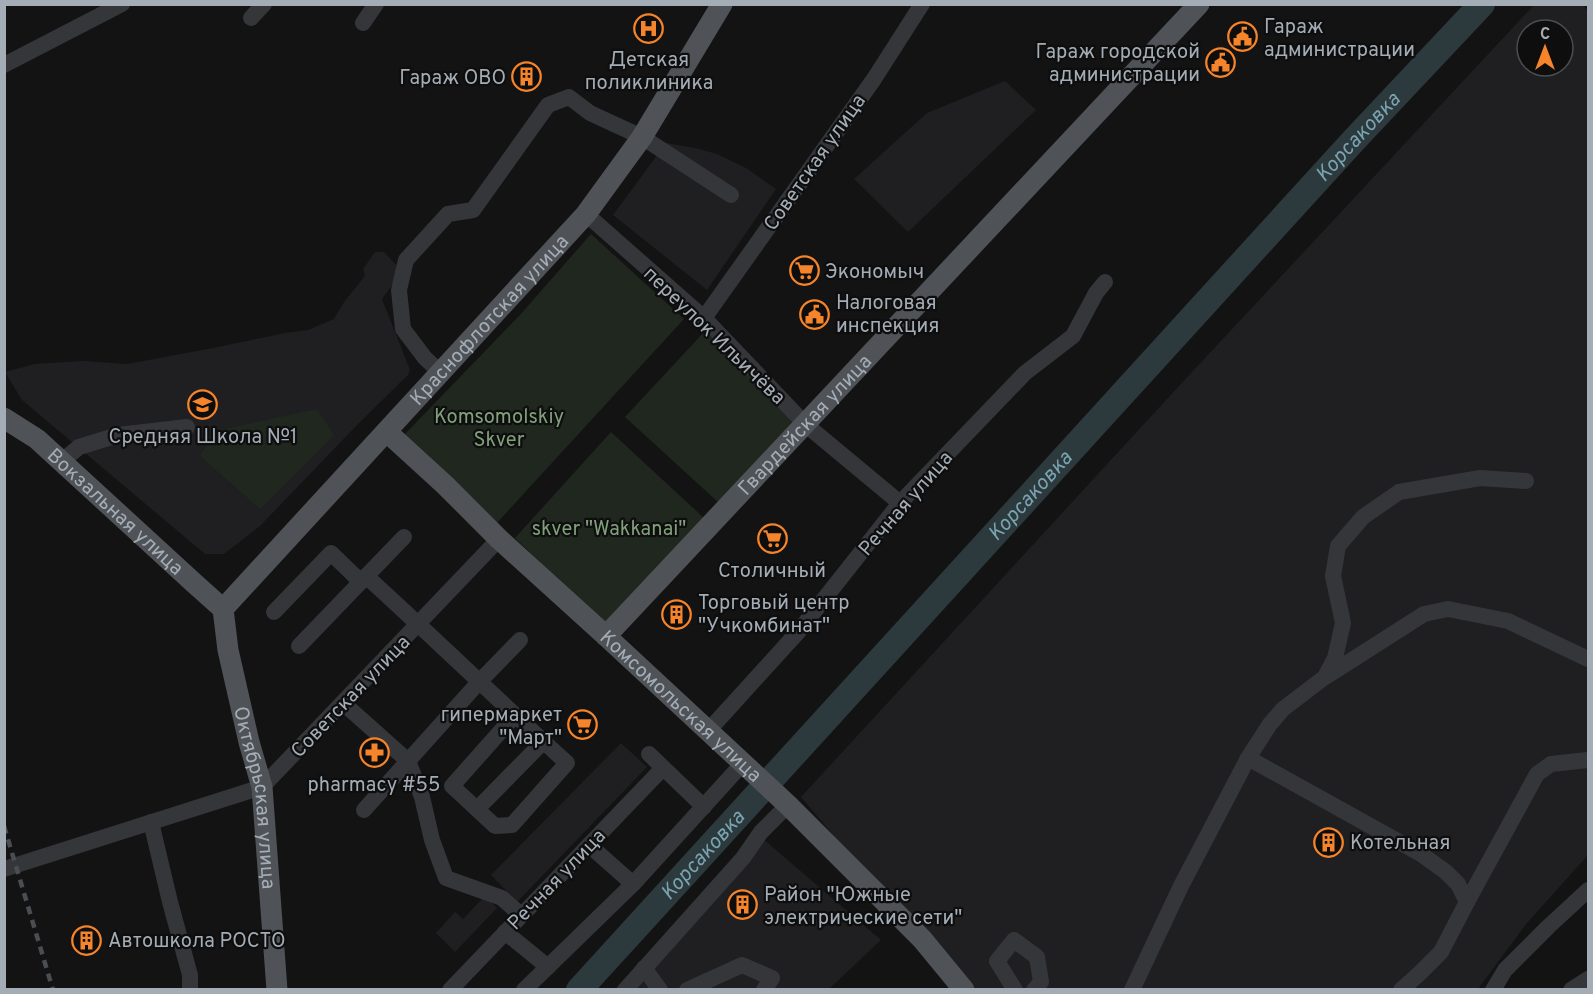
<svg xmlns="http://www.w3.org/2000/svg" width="1593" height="994" font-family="Overpass,sans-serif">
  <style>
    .built { fill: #1f1f21; fill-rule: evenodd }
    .green { fill: #1f271f }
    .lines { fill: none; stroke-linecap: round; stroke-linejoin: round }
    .river { stroke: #2c393d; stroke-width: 26 }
    .minor { stroke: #343639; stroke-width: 16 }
    .major { stroke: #4f5358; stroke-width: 21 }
    .rail { stroke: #4a4e52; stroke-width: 4.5; stroke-dasharray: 8 6; stroke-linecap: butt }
    .labels { text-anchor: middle; stroke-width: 4.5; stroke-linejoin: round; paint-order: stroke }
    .poi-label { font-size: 20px; fill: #a4adb5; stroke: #0e0e0f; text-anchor: start }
    .street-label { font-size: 20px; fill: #a4adb5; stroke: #0e0e0f }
    .park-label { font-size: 20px; fill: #80a17a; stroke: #0e0e0f }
    .water-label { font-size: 21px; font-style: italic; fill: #7aa3b1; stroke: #0e0e0f }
  </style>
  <rect width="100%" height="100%" fill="#131314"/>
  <!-- built -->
  <g class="built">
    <path d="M1534,5H1583L1588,11V855L1527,923L1478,989H964L801,797L1178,387ZM1527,30H1563V66H1527Z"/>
    <path d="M1005,81L1036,110L908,232L854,179L927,113Z"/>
    <path d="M666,143L695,148L717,154L746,168L776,189L707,290L613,215Z"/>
    <path d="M375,252H384L402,271L382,299L410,370L408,375L357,425L260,526L224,554H205L22,400L5,372L35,364L83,361L127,364L213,348L285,333L308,330L334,319L344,302L365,276L363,269Z"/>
    <path d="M621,743L647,767L517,902L491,875Z"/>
    <path d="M762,838L881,940L829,989L614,990Z"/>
    <path d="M485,896L497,908L455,952L436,933L455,912L463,919Z"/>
  </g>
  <!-- green -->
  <g class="green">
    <path d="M591,234L684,319L495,525L401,438L519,316Z"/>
    <path d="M705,331L796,421L719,503L625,417Z"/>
    <path d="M317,409L334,435L260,509L200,456L215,431Z"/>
    <path d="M611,432L704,518L605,625L515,538Z"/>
  </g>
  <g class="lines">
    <!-- river -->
    <path class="river" id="s1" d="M579,990L1354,140L1482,4"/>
    <!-- minor -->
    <g class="minor">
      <path d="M251,18L264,4"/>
      <path d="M363,23L376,4"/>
      <path d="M4,65L122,4"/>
      <path d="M586,214L704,318L805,424L900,503"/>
      <path d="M704,318L874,79L922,4"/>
      <path d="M441,373L425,358L403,329L399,290L406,260L448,214L473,210L548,105L569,97L590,113L642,137L731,195"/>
      <path d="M61,462L79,447L118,435L187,427"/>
      <path d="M366,576C434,638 500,702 567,763L512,825L495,826L452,786L515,715"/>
      <path d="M274,612L331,553L361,582"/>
      <path d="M299,646L404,537"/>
      <path d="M1327,676L1424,614L1448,609L1508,621L1588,659"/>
      <path d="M343,703L408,761L422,797L432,840L446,878L502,898L521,915"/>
      <path d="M709,730L798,632L900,503L1025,373L1073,336L1096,293L1105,282"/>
      <path d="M649,754L704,807"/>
      <path d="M1248,758L1270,724L1283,709L1325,677L1335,658L1343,623L1333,576L1338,546L1363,517L1399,492L1480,478L1526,481"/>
      <path d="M477,809L544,741"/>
      <path d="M364,810L479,682L520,640"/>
      <path d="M151,822L170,902L190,975V990"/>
      <path d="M589,845L633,884L744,762"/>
      <path d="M4,869L262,787L499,539"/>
      <path d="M1467,902L1537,774L1551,764L1588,760"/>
      <path d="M505,932L548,967"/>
      <path d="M644,968L660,990"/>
      <path d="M450,990L663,768"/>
      <path d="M524,990L633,884"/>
      <path d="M625,990L743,858L761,832L788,805"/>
      <path d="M687,990L742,965L772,978L764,990"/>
      <path d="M1015,990L997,961L1014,940L1037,957L1041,982L1034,990"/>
      <path d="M1132,990L1181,886L1248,758L1421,854L1446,872L1458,884L1467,902L1441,952L1420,973L1401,990"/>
      <path d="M1493,990L1505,970L1548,927L1588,890"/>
      <path d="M1571,990L1588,979"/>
    </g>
    <!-- major -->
    <g class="major">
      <path id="s2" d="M4,418L37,439L194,583L223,609"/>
      <path id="s3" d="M387,432L445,485L499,539L606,636L788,805L922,939L964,990"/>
      <path id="s4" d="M223,609L586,214L642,137L722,4"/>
      <path id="s5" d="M223,609L228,650L249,742L262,787L277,990"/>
      <path id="s6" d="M606,636L1199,4"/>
    </g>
    <!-- rail -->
    <path class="rail" d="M4,826L53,990"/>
  </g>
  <!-- icons -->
  <defs>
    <symbol id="hospital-ring" viewBox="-11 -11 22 22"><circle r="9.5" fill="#0e0e0f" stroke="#f5842a" stroke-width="1.5"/><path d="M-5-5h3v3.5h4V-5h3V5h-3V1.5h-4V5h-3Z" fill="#f5842a"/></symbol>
    <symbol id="civic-ring" viewBox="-11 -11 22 22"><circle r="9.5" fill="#0e0e0f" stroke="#f5842a" stroke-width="1.5"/><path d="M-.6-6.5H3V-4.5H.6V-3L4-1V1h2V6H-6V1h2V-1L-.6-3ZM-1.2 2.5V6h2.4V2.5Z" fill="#f5842a"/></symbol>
    <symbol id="building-ring" viewBox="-11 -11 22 22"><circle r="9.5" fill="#0e0e0f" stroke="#f5842a" stroke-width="1.5"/><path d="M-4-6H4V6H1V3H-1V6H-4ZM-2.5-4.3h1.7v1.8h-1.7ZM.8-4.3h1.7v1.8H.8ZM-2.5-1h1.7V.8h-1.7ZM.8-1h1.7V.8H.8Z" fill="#f5842a"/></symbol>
    <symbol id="supermarket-ring" viewBox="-11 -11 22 22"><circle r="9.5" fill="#0e0e0f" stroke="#f5842a" stroke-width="1.5"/><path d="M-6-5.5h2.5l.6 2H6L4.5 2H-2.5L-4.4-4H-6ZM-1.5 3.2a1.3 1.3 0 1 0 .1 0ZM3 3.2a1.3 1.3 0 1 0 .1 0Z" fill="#f5842a"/></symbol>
    <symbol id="school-ring" viewBox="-11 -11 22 22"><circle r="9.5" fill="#0e0e0f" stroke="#f5842a" stroke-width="1.5"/><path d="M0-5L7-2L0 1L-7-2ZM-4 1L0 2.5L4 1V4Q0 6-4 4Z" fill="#f5842a"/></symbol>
    <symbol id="pharmacy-ring" viewBox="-11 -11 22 22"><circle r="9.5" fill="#0e0e0f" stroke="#f5842a" stroke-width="1.5"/><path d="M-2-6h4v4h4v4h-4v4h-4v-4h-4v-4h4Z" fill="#f5842a"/></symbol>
  </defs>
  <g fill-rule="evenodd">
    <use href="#hospital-ring" x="632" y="12" width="33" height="33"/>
    <use href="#civic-ring" x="1226" y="20" width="33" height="33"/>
    <use href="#civic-ring" x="1204" y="46" width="33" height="33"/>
    <use href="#building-ring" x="510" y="60" width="33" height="33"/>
    <use href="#supermarket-ring" x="788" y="254" width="33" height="33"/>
    <use href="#civic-ring" x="798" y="298" width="33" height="33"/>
    <use href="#school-ring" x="186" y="388" width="33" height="33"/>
    <use href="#supermarket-ring" x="756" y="522" width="33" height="33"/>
    <use href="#building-ring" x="660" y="598" width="33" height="33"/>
    <use href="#supermarket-ring" x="566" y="708" width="33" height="33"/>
    <use href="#pharmacy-ring" x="358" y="736" width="33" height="33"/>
    <use href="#building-ring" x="1312" y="826" width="33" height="33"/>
    <use href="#building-ring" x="726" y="888" width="33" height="33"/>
    <use href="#building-ring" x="70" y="924" width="33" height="33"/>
  </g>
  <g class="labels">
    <!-- poi labels -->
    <g class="poi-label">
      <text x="1264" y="33">Гараж<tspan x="1264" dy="23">администрации</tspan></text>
      <text x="1200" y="58" text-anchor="end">Гараж городской<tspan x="1200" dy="23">администрации</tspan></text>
      <text x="649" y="66" text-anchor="middle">Детская<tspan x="649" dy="23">поликлиника</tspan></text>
      <text x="506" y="84" text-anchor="end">Гараж ОВО</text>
      <text x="825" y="278">Экономыч</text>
      <text x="836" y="309">Налоговая<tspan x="836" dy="23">инспекция</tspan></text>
      <text x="203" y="443" text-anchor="middle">Средняя Школа №1</text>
      <text x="772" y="577" text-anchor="middle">Столичный</text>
      <text x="698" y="609">Торговый центр<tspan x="698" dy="23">"Учкомбинат"</tspan></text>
      <text x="562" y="721" text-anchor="end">гипермаркет<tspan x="562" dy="23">"Март"</tspan></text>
      <text x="374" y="791" text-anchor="middle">pharmacy #55</text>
      <text x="1350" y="849">Котельная</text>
      <text x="764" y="901">Район "Южные<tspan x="764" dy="23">электрические сети"</tspan></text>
      <text x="108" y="947">Автошкола РОСТО</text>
    </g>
    <!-- street labels -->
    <g class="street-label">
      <text transform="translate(814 162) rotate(-55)" y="7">Советская улица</text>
      <text dy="7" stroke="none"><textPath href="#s4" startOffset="393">Краснофлотская улица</textPath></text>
      <text transform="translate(715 335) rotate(44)" y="7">переулок Ильичёва</text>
      <text dy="7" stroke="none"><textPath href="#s6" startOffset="290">Гвардейская улица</textPath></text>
      <text transform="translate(905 503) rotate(-49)" y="7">Речная улица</text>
      <text dy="7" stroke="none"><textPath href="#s2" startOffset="146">Вокзальная улица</textPath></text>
      <text transform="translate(350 696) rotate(-46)" y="7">Советская улица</text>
      <text dy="7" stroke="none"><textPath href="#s3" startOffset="402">Комсомольская улица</textPath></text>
      <text dy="7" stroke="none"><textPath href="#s5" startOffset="192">Октябрьская улица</textPath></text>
      <text transform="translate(556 879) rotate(-46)" y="7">Речная улица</text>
    </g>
    <!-- park labels -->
    <g class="park-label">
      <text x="499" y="423">Komsomolskiy<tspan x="499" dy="23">Skver</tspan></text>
      <text x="609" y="535">skver "Wakkanai"</text>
    </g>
    <!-- water labels -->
    <g class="water-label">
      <text dy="7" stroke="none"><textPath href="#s1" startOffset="1155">Корсаковка</textPath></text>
      <text dy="7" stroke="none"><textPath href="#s1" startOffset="669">Корсаковка</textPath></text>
      <text dy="7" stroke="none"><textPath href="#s1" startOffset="183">Корсаковка</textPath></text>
    </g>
  </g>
  <!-- border -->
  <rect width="1593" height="994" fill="none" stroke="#a4adb5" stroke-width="12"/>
  <!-- north arrow -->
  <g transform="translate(1545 48)"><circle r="28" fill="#0e0e0f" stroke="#4a4e51" stroke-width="1.5"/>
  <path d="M0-4.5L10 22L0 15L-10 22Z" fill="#f5842a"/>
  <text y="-9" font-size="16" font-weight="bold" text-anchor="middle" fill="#a4adb5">С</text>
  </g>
</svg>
